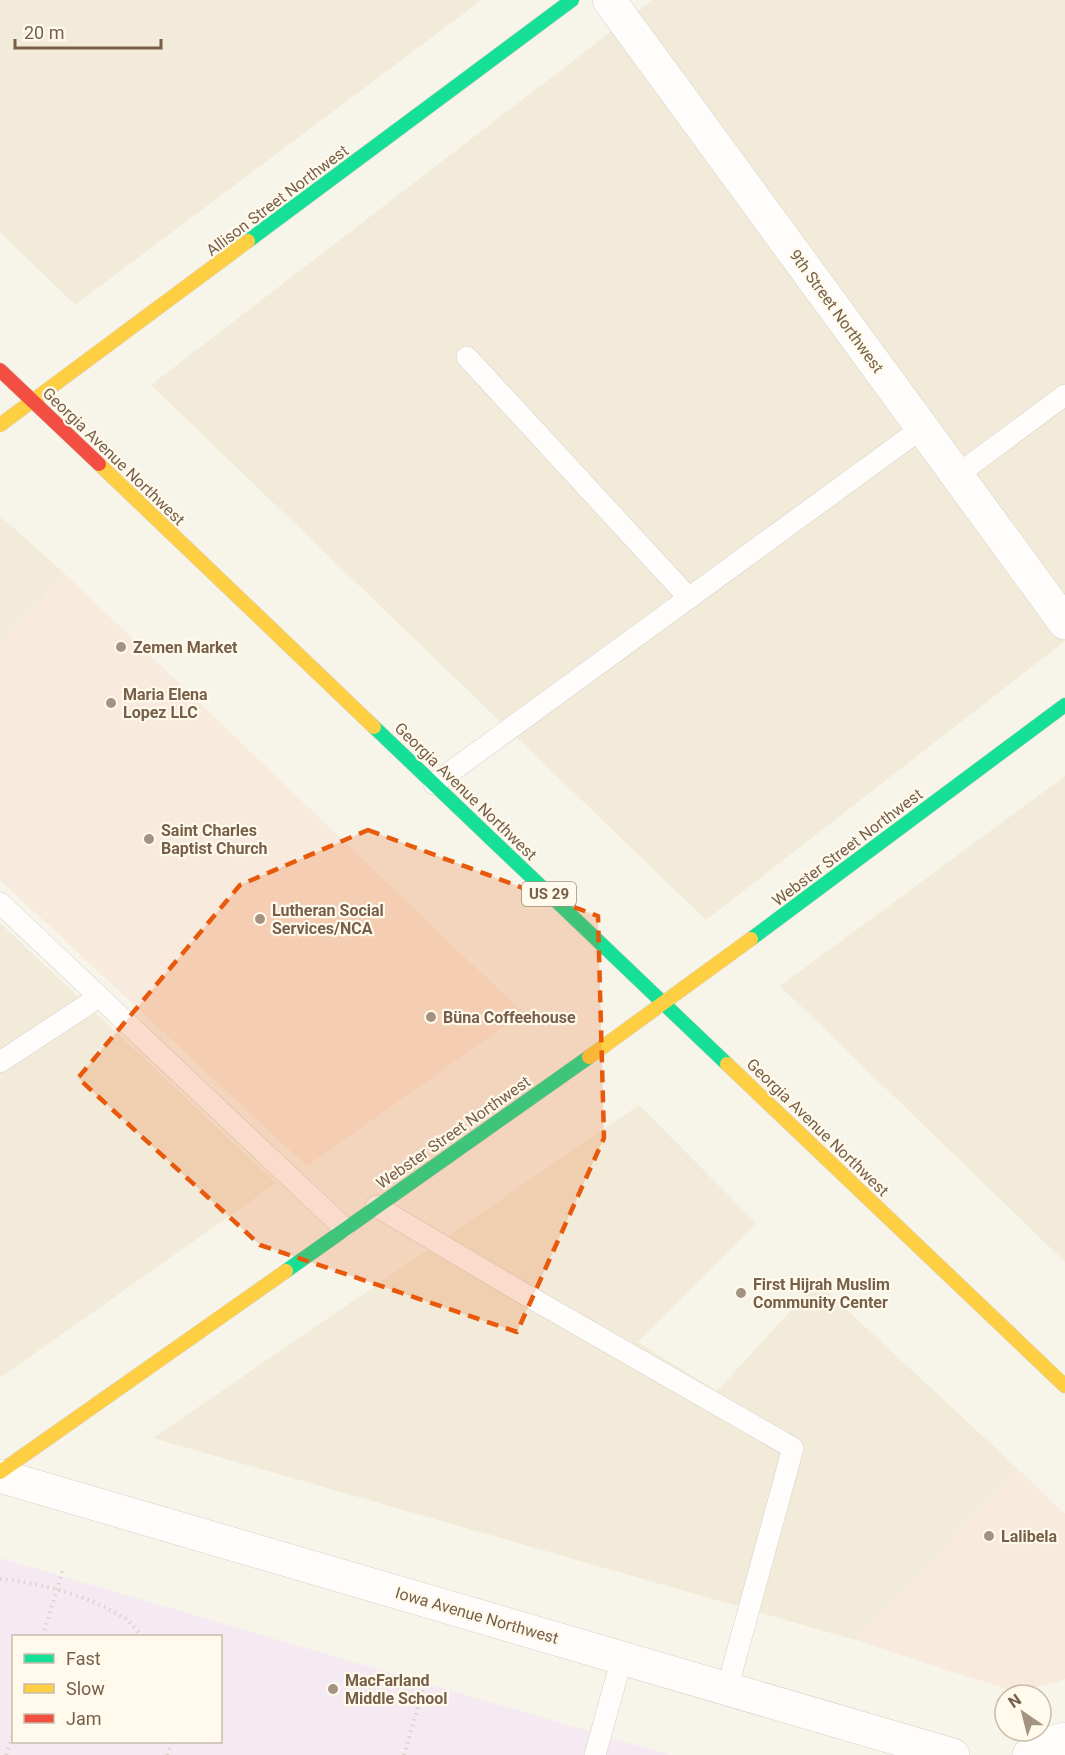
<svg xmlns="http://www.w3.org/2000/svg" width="1065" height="1755" font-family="Roboto,sans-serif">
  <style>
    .residential { fill: #f3ebda }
    .commercial { fill: #f8eadd }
    .education { fill: #f5eaf2; fill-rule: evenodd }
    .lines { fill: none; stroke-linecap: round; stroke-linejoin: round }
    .lane-casing { stroke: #d6d0c7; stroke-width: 22 }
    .street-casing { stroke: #d6d0c7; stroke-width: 34 }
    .fast-casing { stroke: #d7d1c8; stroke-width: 15 }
    .slow-casing { stroke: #d7d1c8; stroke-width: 15 }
    .jam-casing { stroke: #d7d1c8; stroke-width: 15 }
    .path { stroke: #dad4cd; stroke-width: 4; stroke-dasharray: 1.5 4.5; stroke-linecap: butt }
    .lane { stroke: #fefdfc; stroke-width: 21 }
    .street { stroke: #fefdfc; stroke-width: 33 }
    .fast { stroke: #16e098; stroke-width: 14 }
    .slow { stroke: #ffcf43; stroke-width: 14 }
    .jam { stroke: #f24e42; stroke-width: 14 }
    .marked { fill: #e8590c; fill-opacity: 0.2; stroke: #e8590c; stroke-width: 4.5; stroke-dasharray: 12 8; stroke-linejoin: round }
    .poi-dot { fill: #a49381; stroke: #fffaeb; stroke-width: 2 }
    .labels { text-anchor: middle; stroke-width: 4.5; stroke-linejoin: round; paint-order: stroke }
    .shield { fill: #fffaeb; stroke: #a08e7a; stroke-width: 1.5 }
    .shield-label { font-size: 15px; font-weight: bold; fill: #775f49 }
    .street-label { font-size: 16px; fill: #775f49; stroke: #fffaeb }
    .poi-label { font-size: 16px; font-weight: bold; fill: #775f49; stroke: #fffaeb; text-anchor: start }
  </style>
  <rect width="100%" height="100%" fill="#f7f4ea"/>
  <!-- residential -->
  <g class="residential">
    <path d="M0,0H482L75,305L0,232Z"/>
    <path d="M652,0H1065V641L706,920L151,385Z"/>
    <path d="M0,516L65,574L0,644Z"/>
    <path d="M1065,776V1262L780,986Z"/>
    <path d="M0,923L276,1183L0,1378Z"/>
    <path d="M639,1105L756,1223L638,1342L717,1391L817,1282L1019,1470L855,1640L153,1438Z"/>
  </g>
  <!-- commercial -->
  <g class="commercial">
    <path d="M65,574L523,1013L307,1166L0,880V644Z"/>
    <path d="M1019,1470L1065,1514V1678L1061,1681L1016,1692L855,1640Z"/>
  </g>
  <!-- education -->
  <path class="education" d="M0,1558L670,1755H0ZM14,1636H220V1742H14Z"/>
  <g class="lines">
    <defs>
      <g id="lane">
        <path d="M467,357L689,598"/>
        <path d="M957,475L1065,395"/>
        <path d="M434,784L922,428"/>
        <path d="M0,903L344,1228"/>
        <path d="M0,1062L99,997"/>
        <path d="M376,1206L514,1288L793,1448L727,1689"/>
        <path d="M595,1755L622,1658"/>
      </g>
      <g id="street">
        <path d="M609,0L1065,623"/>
        <path d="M0,1476L953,1755"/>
        <path d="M1029,1755L1040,1746L1065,1739"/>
      </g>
      <g id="fast">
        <path d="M248,241L572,0"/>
        <path d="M374,727L727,1064"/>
        <path d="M751,939L1065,705"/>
        <path d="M286,1271L589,1057"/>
      </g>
      <g id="slow">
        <path d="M0,425L248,241"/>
        <path d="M99,464L374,727"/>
        <path d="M589,1057L751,939"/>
        <path d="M727,1064L1065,1386"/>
        <path d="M0,1472L286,1271"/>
      </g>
      <path id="jam" d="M0,370L99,464"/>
    </defs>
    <!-- lane casing -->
    <use href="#lane" class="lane-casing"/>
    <!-- street casing -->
    <use href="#street" class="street-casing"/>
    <!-- fast casing -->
    <use href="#fast" class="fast-casing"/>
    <!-- slow casing -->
    <use href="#slow" class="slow-casing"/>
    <!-- jam casing -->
    <use href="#jam" class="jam-casing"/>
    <!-- path -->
    <g class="path">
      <path d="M0,1579C42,1583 90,1596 126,1619C132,1624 137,1631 142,1636"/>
      <path d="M43,1636L63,1569"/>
      <path d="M6,1755L14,1732"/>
      <path d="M167,1755L172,1742"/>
      <path d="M404,1755L427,1675"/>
    </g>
    <!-- lane -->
    <use href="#lane" class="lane"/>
    <!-- street -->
    <use href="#street" class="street"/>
    <!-- fast -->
    <use href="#fast" class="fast"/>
    <!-- slow -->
    <use href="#slow" class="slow"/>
    <!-- jam -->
    <use href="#jam" class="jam"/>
  </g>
  <!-- marked area -->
  <path class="marked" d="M368,830L598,916L604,1138L517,1332L260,1245L78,1078L240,885Z"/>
  <!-- markers -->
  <g class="poi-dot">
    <circle cx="121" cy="647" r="6"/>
    <circle cx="111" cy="703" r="6"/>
    <circle cx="149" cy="839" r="6"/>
    <circle cx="260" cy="919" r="6"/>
    <circle cx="431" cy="1017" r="6"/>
    <circle cx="741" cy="1293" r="6"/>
    <circle cx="989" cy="1536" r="6"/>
    <circle cx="333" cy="1689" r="6"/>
  </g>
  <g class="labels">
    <!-- shield labels -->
    <rect class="shield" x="522" y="882" width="54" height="24" rx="4.5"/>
    <g class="shield-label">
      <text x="549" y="899">US 29</text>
    </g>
    <!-- street labels -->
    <g class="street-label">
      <text transform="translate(277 200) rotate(-37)" y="6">Allison Street Northwest</text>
      <text transform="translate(837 311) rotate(54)" y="6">9th Street Northwest</text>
      <text transform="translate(114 456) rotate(44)" y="6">Georgia Avenue Northwest</text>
      <text transform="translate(466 791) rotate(44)" y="6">Georgia Avenue Northwest</text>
      <text transform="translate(847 847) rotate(-37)" y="6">Webster Street Northwest</text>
      <text transform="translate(818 1127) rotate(44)" y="6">Georgia Avenue Northwest</text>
      <text transform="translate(453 1132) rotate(-35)" y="6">Webster Street Northwest</text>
      <text transform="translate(477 1615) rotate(16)" y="6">Iowa Avenue Northwest</text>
    </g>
    <!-- poi labels -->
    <g class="poi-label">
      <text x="133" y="653">Zemen Market</text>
      <text x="123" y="700">Maria Elena<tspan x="123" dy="18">Lopez LLC</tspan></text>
      <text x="161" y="836">Saint Charles<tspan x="161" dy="18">Baptist Church</tspan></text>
      <text x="272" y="916">Lutheran Social<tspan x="272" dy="18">Services/NCA</tspan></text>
      <text x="443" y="1023">Büna Coffeehouse</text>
      <text x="753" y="1290">First Hijrah Muslim<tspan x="753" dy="18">Community Center</tspan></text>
      <text x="1001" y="1542">Lalibela</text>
      <text x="345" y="1686">MacFarland<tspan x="345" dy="18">Middle School</tspan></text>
    </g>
  </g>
  <!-- legend -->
  <rect x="12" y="1635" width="210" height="108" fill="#fffaeb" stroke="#c9bcaa" stroke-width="1.5"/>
  <rect x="24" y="1654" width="30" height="9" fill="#16e098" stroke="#c9bcaa" stroke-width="1.5"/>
  <text x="66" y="1665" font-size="18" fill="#775f49">Fast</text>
  <rect x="24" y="1684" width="30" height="9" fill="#ffcf43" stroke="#c9bcaa" stroke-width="1.5"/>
  <text x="66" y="1695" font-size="18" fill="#775f49">Slow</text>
  <rect x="24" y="1714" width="30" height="9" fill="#f24e42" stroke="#c9bcaa" stroke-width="1.5"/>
  <text x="66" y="1725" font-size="18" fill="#775f49">Jam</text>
  <!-- north arrow -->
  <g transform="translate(1023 1713) rotate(325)"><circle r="28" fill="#fffaeb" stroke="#c9bcaa" stroke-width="1.5"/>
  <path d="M0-4.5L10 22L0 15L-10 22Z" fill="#a49381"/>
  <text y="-9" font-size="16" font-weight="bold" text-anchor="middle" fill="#775f49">N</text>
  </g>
  <!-- scale -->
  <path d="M15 39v9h146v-9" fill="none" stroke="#775f49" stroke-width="3"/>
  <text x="24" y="39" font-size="18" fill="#775f49" stroke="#fffaeb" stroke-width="4.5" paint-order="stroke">20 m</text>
</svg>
